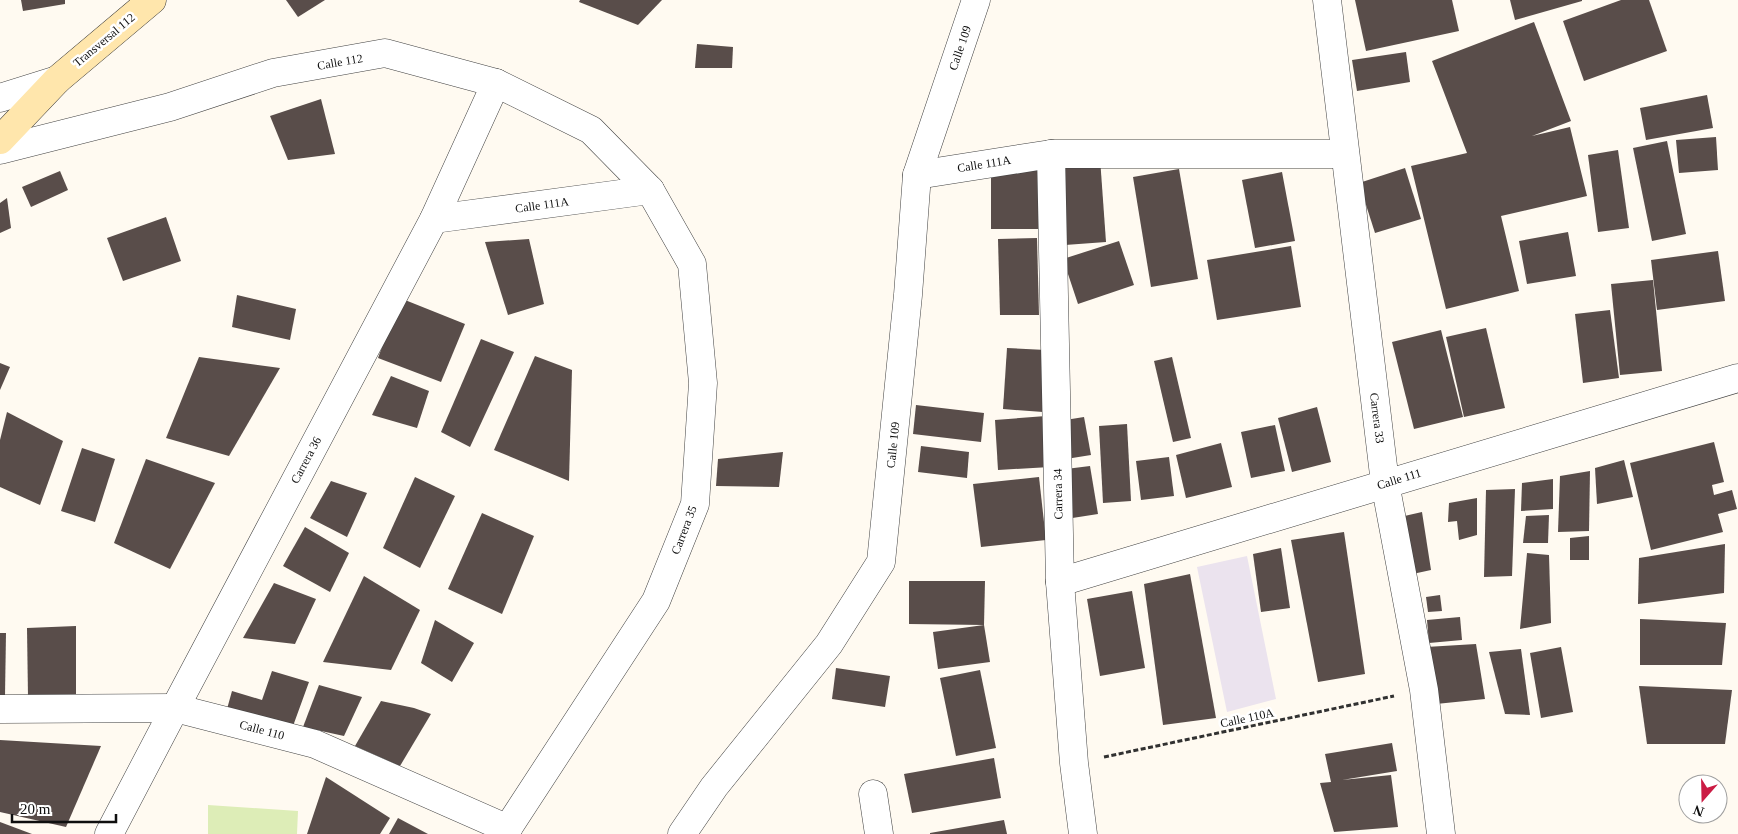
<svg xmlns="http://www.w3.org/2000/svg" width="1738" height="834" font-family="Georgia,serif">
  <style>
    .industrial { fill: #ebe3ee }
    .green { fill: #ddedb7 }
    .building { fill: #594d4a }
    .lines { fill: none; stroke-linecap: round; stroke-linejoin: round }
    .street-casing { stroke: #424242; stroke-width: 29 }
    .secondary-casing { stroke: #313131; stroke-width: 29 }
    .path { stroke: #313131; stroke-width: 3; stroke-dasharray: 5 2.5; stroke-linecap: butt }
    .street { stroke: #fff; stroke-width: 28 }
    .secondary { stroke: #ffe6ac; stroke-width: 28 }
    .labels { text-anchor: middle; stroke-width: 5; stroke-linejoin: round; paint-order: stroke }
    .street-label { font-size: 12px; fill: #0f0f0f; stroke: #fff }
  </style>
  <rect width="100%" height="100%" fill="#fffaf1"/>
  <!-- industrial -->
  <path class="industrial" d="M1247,556L1276,699L1227,712L1197,567Z"/>
  <!-- green -->
  <path class="green" d="M208,805L298,811L297,834H208Z"/>
  <!-- building -->
  <g class="building">
    <path d="M21,0H65V4L23,11Z"/>
    <path d="M286,0H325L298,17Z"/>
    <path d="M580,0H662L638,25L579,2Z"/>
    <path d="M1355,0H1452L1459,31L1366,51Z"/>
    <path d="M1510,0H1582V1L1515,20Z"/>
    <path d="M1621,0H1649L1667,51L1584,81L1563,21Z"/>
    <path d="M1534,22L1571,121L1532,136L1570,127L1587,196L1501,216L1519,291L1446,309L1411,166L1467,153L1432,61Z"/>
    <path d="M697,44L733,47L732,68H695Z"/>
    <path d="M1406,52L1410,82L1357,91L1352,60Z"/>
    <path d="M1707,95L1713,128L1646,140L1640,108Z"/>
    <path d="M321,99L335,154L288,160L270,116Z"/>
    <path d="M1716,137L1718,170L1679,173L1676,140Z"/>
    <path d="M1667,141L1686,234L1652,241L1633,148Z"/>
    <path d="M1618,150L1629,228L1598,232L1588,155Z"/>
    <path d="M1100,158L1106,242L1065,245L1060,160Z"/>
    <path d="M991,166H1039L1040,229H991Z"/>
    <path d="M1405,168L1421,219L1375,233L1359,183Z"/>
    <path d="M1179,169L1198,279L1151,287L1133,177Z"/>
    <path d="M60,171L68,190L31,207L22,187Z"/>
    <path d="M1282,172L1295,241L1255,248L1242,180Z"/>
    <path d="M7,198L11,228L0,233V203Z"/>
    <path d="M166,217L181,261L123,281L107,238Z"/>
    <path d="M1568,232L1576,276L1527,284L1519,241Z"/>
    <path d="M1037,238L1039,315H1000L998,239Z"/>
    <path d="M529,239L544,304L508,315L485,242Z"/>
    <path d="M1119,241L1134,285L1078,304L1063,259Z"/>
    <path d="M1291,246L1301,307L1217,320L1207,260Z"/>
    <path d="M1718,251L1725,301L1657,310L1651,260Z"/>
    <path d="M1653,280L1662,371L1620,375L1611,284Z"/>
    <path d="M237,295L296,309L290,340L232,327Z"/>
    <path d="M400,298L465,324L441,382L378,358Z"/>
    <path d="M1610,310L1619,378L1583,383L1575,314Z"/>
    <path d="M1486,328L1505,408L1464,417L1446,337Z"/>
    <path d="M1441,330L1463,417L1414,429L1392,342Z"/>
    <path d="M481,339L514,352L470,447L441,432Z"/>
    <path d="M1007,348L1046,350L1043,412L1003,409Z"/>
    <path d="M535,356L572,370L569,481L494,450Z"/>
    <path d="M199,357L280,368L229,456L166,438Z"/>
    <path d="M1172,357L1191,438L1173,442L1154,361Z"/>
    <path d="M0,363L10,367L0,390Z"/>
    <path d="M391,376L429,391L417,428L372,415Z"/>
    <path d="M916,405L984,413L981,442L913,434Z"/>
    <path d="M1317,407L1331,462L1292,472L1278,418Z"/>
    <path d="M7,412L63,441L40,505L0,487V440Z"/>
    <path d="M1046,416L1050,467L998,470L995,420Z"/>
    <path d="M1084,417L1091,455L1066,459L1059,421Z"/>
    <path d="M1127,424L1131,501L1103,503L1099,426Z"/>
    <path d="M1275,425L1285,471L1251,478L1241,432Z"/>
    <path d="M1714,442L1724,482L1712,485L1714,495L1732,490L1737,509L1718,514L1723,532L1651,550L1630,463Z"/>
    <path d="M1221,443L1232,487L1186,498L1176,455Z"/>
    <path d="M921,446L969,452L967,478L918,472Z"/>
    <path d="M82,448L115,459L95,522L61,511Z"/>
    <path d="M783,452L779,487L716,486L718,459Z"/>
    <path d="M1169,457L1174,496L1141,500L1136,461Z"/>
    <path d="M146,459L215,483L170,569L114,543Z"/>
    <path d="M1624,460L1633,497L1597,504L1595,468Z"/>
    <path d="M1090,466L1098,514L1066,519L1058,470Z"/>
    <path d="M1590,471L1589,531L1558,532L1560,476Z"/>
    <path d="M415,477L455,496L420,568L383,548Z"/>
    <path d="M1039,477L1046,540L981,547L973,484Z"/>
    <path d="M1553,479V509L1521,511L1522,483Z"/>
    <path d="M331,481L367,493L347,537L310,518Z"/>
    <path d="M1515,489L1512,576L1484,577L1486,490Z"/>
    <path d="M1477,498V535L1459,540L1457,521L1448,522L1449,503Z"/>
    <path d="M1422,512L1431,570L1408,575L1400,517Z"/>
    <path d="M482,513L534,536L502,614L448,589Z"/>
    <path d="M1549,515L1548,543H1523L1526,516Z"/>
    <path d="M305,527L349,553L330,592L283,566Z"/>
    <path d="M1344,532L1365,674L1318,682L1291,540Z"/>
    <path d="M1589,536V560H1570V538Z"/>
    <path d="M1725,544L1724,593L1638,604L1639,558Z"/>
    <path d="M1281,548L1290,608L1261,612L1253,554Z"/>
    <path d="M1527,553L1549,555L1551,623L1520,629Z"/>
    <path d="M1190,574L1216,718L1163,725L1144,584Z"/>
    <path d="M364,576L420,610L391,670L323,662Z"/>
    <path d="M909,581H985L984,625L909,624Z"/>
    <path d="M274,583L316,599L295,644L243,638Z"/>
    <path d="M1132,591L1145,668L1100,676L1087,599Z"/>
    <path d="M1440,595L1442,611L1428,612L1426,597Z"/>
    <path d="M1460,617L1462,640L1429,643L1427,620Z"/>
    <path d="M1640,619L1726,623L1722,665H1640Z"/>
    <path d="M435,620L474,643L452,682L421,663Z"/>
    <path d="M984,625L990,662L938,669L933,632Z"/>
    <path d="M76,626V695L28,697L27,628Z"/>
    <path d="M0,633H6L5,695H0Z"/>
    <path d="M1476,644L1485,699L1436,704L1426,647Z"/>
    <path d="M1561,647L1573,712L1541,718L1530,653Z"/>
    <path d="M1521,649L1530,715L1505,714L1489,652Z"/>
    <path d="M836,668L890,676L885,707L832,699Z"/>
    <path d="M980,670L996,748L956,756L940,678Z"/>
    <path d="M272,671L309,682L293,726L227,709L232,691L262,700Z"/>
    <path d="M319,685L362,697L344,736L303,727Z"/>
    <path d="M1639,686L1732,690L1725,744H1647Z"/>
    <path d="M381,701L414,708L431,714L400,766L355,746Z"/>
    <path d="M0,740L101,746L66,827L0,812Z"/>
    <path d="M1392,743L1397,771L1342,780L1391,775L1398,827L1334,832L1320,783L1331,782L1325,754Z"/>
    <path d="M994,758L1001,798L912,813L904,774Z"/>
    <path d="M326,777L390,818L380,834H307Z"/>
    <path d="M398,818L428,834H389Z"/>
    <path d="M1004,820L1007,834H930V833Z"/>
    <path d="M0,822L32,834H0Z"/>
  </g>
  <g class="lines">
    <defs>
      <g id="street">
        <path d="M1327,0L1385,483L1424,690L1441,834"/>
        <path d="M0,98L57,80"/>
        <path d="M0,150L170,107L273,73L385,53L496,83L591,130L650,190L692,264L703,383L695,504L656,601L504,834"/>
        <path d="M1051,154L1060,582L1074,763L1083,834"/>
        <path d="M917,175L1051,154H1345"/>
        <path d="M434,219L650,190"/>
        <path d="M1060,582L1738,378"/>
        <path d="M0,709L175,708L315,744L508,829"/>
        <path d="M873,794L879,834"/>
        <path d="M109,834L175,708L434,219L496,83"/>
        <path d="M682,834L714,787L829,644L881,562L908,295L917,175L976,0"/>
      </g>
      <path id="secondary" d="M0,140L57,80L152,0"/>
    </defs>
    <!-- street casing -->
    <use href="#street" class="street-casing"/>
    <!-- secondary casing -->
    <use href="#secondary" class="secondary-casing"/>
    <!-- path -->
    <path class="path" d="M1104,757L1394,696"/>
    <!-- street -->
    <use href="#street" class="street"/>
    <!-- secondary -->
    <use href="#secondary" class="secondary"/>
  </g>
  <g class="labels">
    <!-- street labels -->
    <g class="street-label">
      <text transform="translate(104 40) rotate(-40)" y="4">Transversal 112</text>
      <text transform="translate(960 48) rotate(-71)" y="4">Calle 109</text>
      <text transform="translate(340 62) rotate(-10)" y="4">Calle 112</text>
      <text transform="translate(984 164) rotate(-9)" y="4">Calle 111A</text>
      <text transform="translate(542 205) rotate(-8)" y="4">Calle 111A</text>
      <text transform="translate(1377 418) rotate(83)" y="4">Carrera 33</text>
      <text transform="translate(893 445) rotate(-84)" y="4">Calle 109</text>
      <text transform="translate(306 460) rotate(-62)" y="4">Carrera 36</text>
      <text transform="translate(1399 479) rotate(-17)" y="4">Calle 111</text>
      <text transform="translate(1058 494) rotate(-91)" y="4">Carrera 34</text>
      <text transform="translate(684 530) rotate(-69)" y="4">Carrera 35</text>
      <text transform="translate(1247 718) rotate(-12)" y="4">Calle 110A</text>
      <text transform="translate(262 730) rotate(15)" y="4">Calle 110</text>
    </g>
  </g>
  <!-- north arrow -->
  <g transform="translate(1703 799) rotate(200)"><circle r="24" fill="#ffffff" stroke="#9f9f9f"/>
  <path d="M0-4L9 19L0 12L-9 19Z" fill="#cb1b44"/>
  <text y="-8" font-size="14" font-weight="bold" text-anchor="middle" fill="#0f0f0f">N</text>
  </g>
  <!-- scale -->
  <path d="M12 814v8h104v-8" fill="none" stroke="#0f0f0f" stroke-width="2.5"/>
  <text x="20" y="814" font-size="15" fill="#0f0f0f" stroke="#ffffff" stroke-width="4" paint-order="stroke">20 m</text>
</svg>
